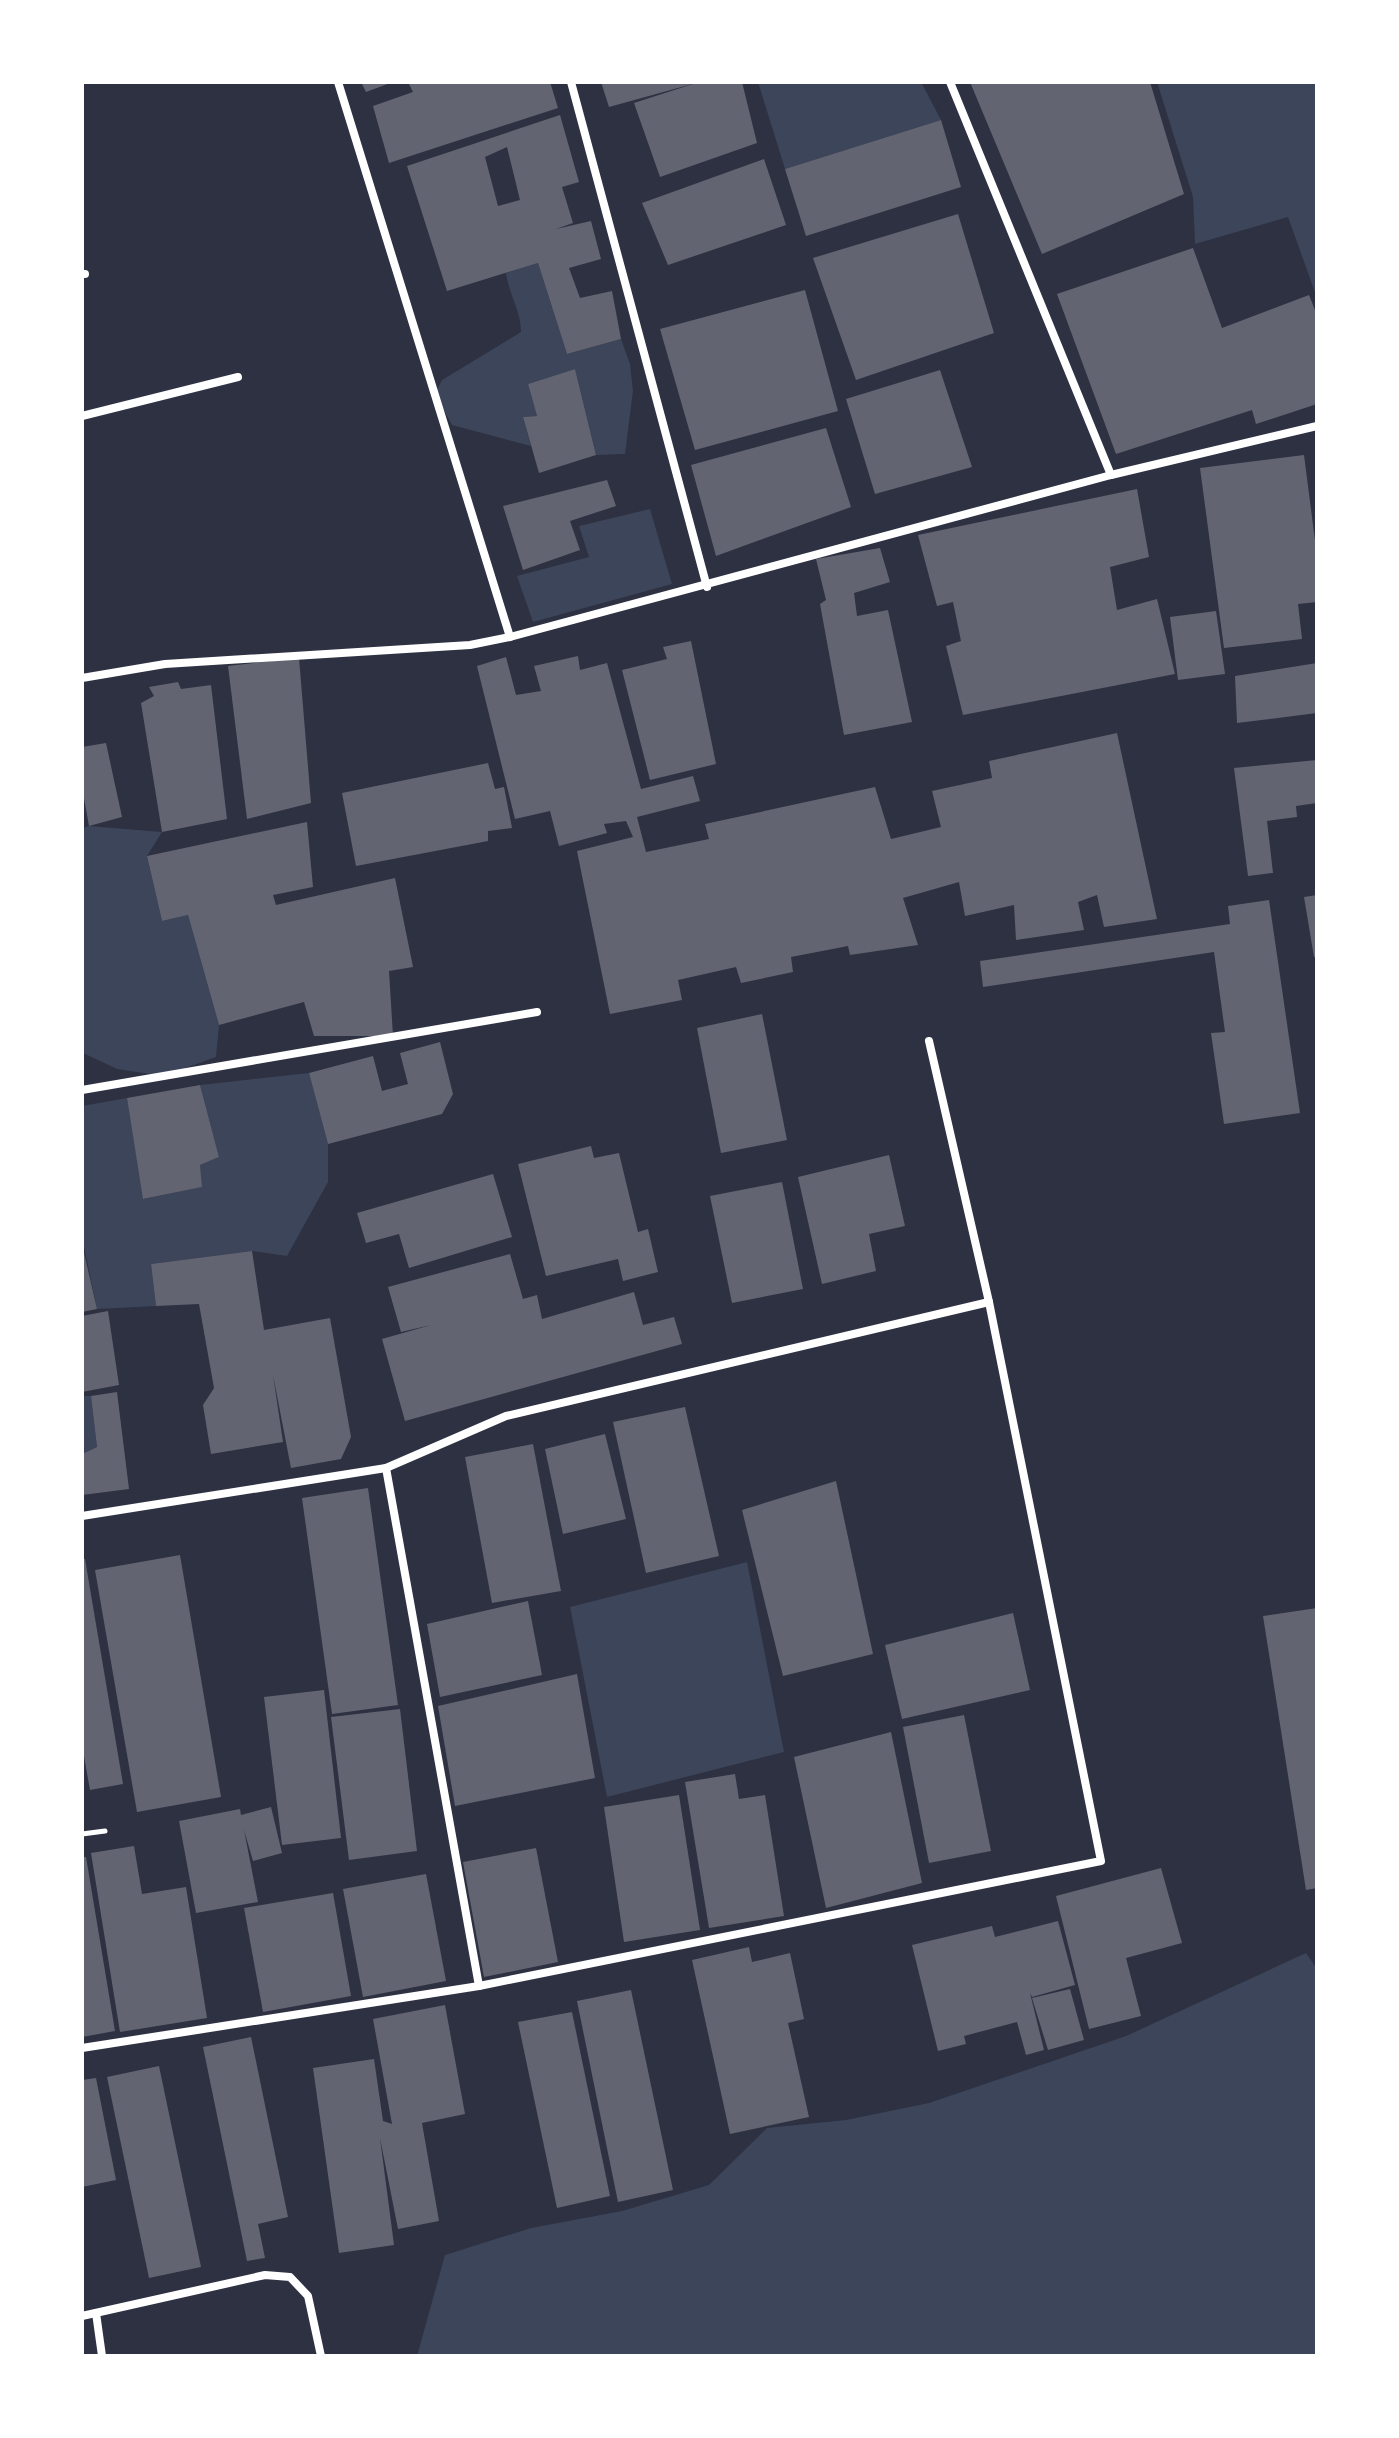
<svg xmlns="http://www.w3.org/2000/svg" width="1399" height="2438" font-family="'Fira Sans',sans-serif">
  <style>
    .green { fill: #3c4559 }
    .building { fill: #626471; fill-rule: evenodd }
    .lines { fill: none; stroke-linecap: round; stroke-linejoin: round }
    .path { stroke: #fff; stroke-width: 5 }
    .minor { stroke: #fff; stroke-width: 8 }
  </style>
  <rect width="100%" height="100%" fill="#2d3142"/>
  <!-- green -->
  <g class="green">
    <path d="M758,82H921L941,120L785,169Z"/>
    <path d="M1157,82H1317V298L1288,217L1195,244L1193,197Z"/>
    <path d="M538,263L567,354L621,339L630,364L633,391L625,454L596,455L575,369L528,384L537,416L523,417L531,446L452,425L435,394L442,380L521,332C521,311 509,295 506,273Z"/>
    <path d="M650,509L672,584L533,622L517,576L589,557L579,526Z"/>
    <path d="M89,826L162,832L147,856L162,921L188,915L219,1025L216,1057L163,1076L117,1069L83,1053L82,828Z"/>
    <path d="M309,1073L328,1144V1182L287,1256L252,1251L151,1264L156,1306L97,1309L82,1237V1106L127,1098L144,1199L201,1187L200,1165L219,1157L200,1085Z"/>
    <path d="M82,1396H91L97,1447L82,1454Z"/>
    <path d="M747,1562L784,1752L607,1797L570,1607Z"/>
    <path d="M1306,1953L1317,1969V2356H417L445,2255L531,2228L622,2211L709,2185L767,2128L846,2120L929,2103L1126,2036Z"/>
  </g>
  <!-- building -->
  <g class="building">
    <path d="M361,82H393L366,92Z"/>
    <path d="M408,82H550L558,108L389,163L373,106L413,92Z"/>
    <path d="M601,82H742L757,143L660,177L634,103L696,83L609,107Z"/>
    <path d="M970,82H1150L1184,194L1042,254Z"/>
    <path d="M560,115L579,182L562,187L573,223L556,229L591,221L601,259L569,268L580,298L612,291L621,339L567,354L538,263L447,291L407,166ZM507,147L520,200L498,206L485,157Z"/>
    <path d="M941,120L961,187L806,236L785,169Z"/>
    <path d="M764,159L786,225L668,265L642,203Z"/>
    <path d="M958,214L994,333L856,380L813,258Z"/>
    <path d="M1193,248L1222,328L1309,295L1317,315V404L1256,424L1252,410L1116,454L1057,294Z"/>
    <path d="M805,290L838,411L695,450L660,329Z"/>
    <path d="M575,369L596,455L539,473L523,417L537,416L528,384Z"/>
    <path d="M940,370L972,467L875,494L846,399Z"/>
    <path d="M826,428L851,507L716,556L691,465Z"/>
    <path d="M1304,455L1317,556V602L1298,604L1302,639L1224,648L1200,468Z"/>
    <path d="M607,480L616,506L570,521L580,550L523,570L503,506Z"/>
    <path d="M1137,489L1149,557L1110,567L1117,610L1157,599L1175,674L963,715L946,646L961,641L953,602L937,606L918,535Z"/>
    <path d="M880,548L890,582L854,593L857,616L888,610L912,722L844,735L820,604L826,600L816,559Z"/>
    <path d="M1216,611L1225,674L1178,680L1170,617Z"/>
    <path d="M691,641L716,764L650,780L622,670L667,659L663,647Z"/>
    <path d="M578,656L580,670L607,663L641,789L693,776L700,801L637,817L646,852L709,839L705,824L875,787L891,839L941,827L932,791L992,778L989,761L1117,733L1157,919L1104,927L1097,895L1078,902L1084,930L1016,940L1014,905L965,916L959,882L903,898L918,945L850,955L848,946L791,957L793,972L741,983L736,967L678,980L682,1000L610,1014L577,851L633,837L626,821L604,824L607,833L559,846L550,811L515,819L477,666L506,657L516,695L541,691L534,666Z"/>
    <path d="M299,658L311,803L247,819L228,666Z"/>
    <path d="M1317,663V713L1237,723L1235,676Z"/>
    <path d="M178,682L181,689L211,685L227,819L162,832L141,703L154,696L149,687Z"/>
    <path d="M106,743L122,817L89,826L82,787V747Z"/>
    <path d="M1317,760V803L1296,806L1297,817L1267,821L1273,873L1248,876L1234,768Z"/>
    <path d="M488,763L495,789L504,787L512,828L488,831V841L356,866L342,793Z"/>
    <path d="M307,822L313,887L273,895L276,905L395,878L413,967L389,971L393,1036H314L304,1002L219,1025L188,915L162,921L147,856Z"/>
    <path d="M1317,895V957H1314L1304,897Z"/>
    <path d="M1269,900L1300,1113L1224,1124L1211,1033L1225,1032L1214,952L983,987L980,961L1230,924L1228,906Z"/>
    <path d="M762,1014L787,1140L721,1153L697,1028Z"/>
    <path d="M440,1042L453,1094L442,1114L328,1144L309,1073L373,1056L382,1091L408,1084L400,1053Z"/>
    <path d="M200,1085L219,1157L200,1165L202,1187L143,1199L127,1098Z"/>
    <path d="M591,1146L594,1158L619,1153L638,1232L648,1229L658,1272L623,1281L618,1259L546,1276L518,1164Z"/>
    <path d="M889,1155L905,1226L869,1234L876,1271L822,1284L798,1177Z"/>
    <path d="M493,1174L512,1237L409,1268L399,1234L366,1243L357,1213Z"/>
    <path d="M782,1182L803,1289L732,1303L710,1196Z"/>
    <path d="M82,1244L97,1309L82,1312Z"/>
    <path d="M252,1251L264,1330L330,1318L351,1437L341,1459L291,1468L273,1375L283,1442L211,1454L203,1405L214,1388L199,1304L156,1306L151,1264Z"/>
    <path d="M510,1254L523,1299L537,1295L542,1319L634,1292L643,1325L674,1317L682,1344L405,1421L382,1339L431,1325L401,1332L388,1287Z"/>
    <path d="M108,1311L119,1385L82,1392V1316Z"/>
    <path d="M117,1392L129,1489L82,1495V1454L97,1447L91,1396Z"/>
    <path d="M685,1407L719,1556L646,1573L613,1422Z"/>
    <path d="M605,1434L626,1519L563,1534L545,1449Z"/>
    <path d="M533,1444L561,1591L492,1603L465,1457Z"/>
    <path d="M836,1481L873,1654L783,1676L742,1510Z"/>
    <path d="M368,1488L398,1705L332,1714L302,1498Z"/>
    <path d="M180,1555L221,1797L137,1812L95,1570Z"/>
    <path d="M82,1559H85L123,1784L90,1790L82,1745Z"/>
    <path d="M528,1601L542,1675L440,1697L427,1624Z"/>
    <path d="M1317,1608V1888L1306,1890L1263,1616Z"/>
    <path d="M1013,1613L1030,1690L902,1719L885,1645Z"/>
    <path d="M577,1674L595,1778L455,1806L438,1706Z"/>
    <path d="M324,1690L341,1838L282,1845L264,1697Z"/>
    <path d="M400,1709L417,1851L349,1860L331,1717Z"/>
    <path d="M964,1715L991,1851L929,1863L903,1727Z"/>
    <path d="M891,1732L922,1883L826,1908L794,1757Z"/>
    <path d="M735,1774L739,1799L765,1795L784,1916L709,1928L685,1782Z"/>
    <path d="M679,1795L700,1930L624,1942L604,1807Z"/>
    <path d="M271,1807L282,1853L253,1861L244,1830L258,1902L196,1913L179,1821L240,1809L241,1815Z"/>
    <path d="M134,1846L142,1894L186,1887L207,2018L120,2032L91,1853Z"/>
    <path d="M536,1848L558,1962L484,1977L463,1862Z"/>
    <path d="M82,1857H86L115,2031L82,2037Z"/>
    <path d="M1161,1868L1182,1943L1126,1958L1141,2016L1089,2029L1056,1896Z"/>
    <path d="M426,1874L446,1981L363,1997L343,1889Z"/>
    <path d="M333,1893L351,1996L263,2012L244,1908Z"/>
    <path d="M1058,1921L1075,1985L1032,1997L1030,1993L1044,2050L1026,2055L1017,2022L964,2036L966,2044L938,2051L912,1945L992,1926L995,1937Z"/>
    <path d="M749,1947L752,1962L790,1953L804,2019L788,2023L809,2117L730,2134L692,1960Z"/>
    <path d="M1070,1989L1084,2040L1048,2050L1032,1998Z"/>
    <path d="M631,1990L673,2190L618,2202L577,2001Z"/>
    <path d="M445,2005L465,2114L422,2123L439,2221L398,2229L380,2138L394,2245L339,2253L313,2068L374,2059L383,2121L392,2124L373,2019Z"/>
    <path d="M572,2012L610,2196L557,2208L518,2022Z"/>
    <path d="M251,2037L288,2217L258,2224L265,2258L247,2261L203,2047Z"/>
    <path d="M159,2066L201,2267L149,2278L107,2077Z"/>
    <path d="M96,2078L116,2180L82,2187V2080Z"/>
  </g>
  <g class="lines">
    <!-- path -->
    <path class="path" d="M82,1834L105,1831"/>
    <!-- minor -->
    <g class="minor">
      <path d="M338,82L510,637"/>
      <path d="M571,82L707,587"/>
      <path d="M950,82L1111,475"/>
      <path d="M82,274H85"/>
      <path d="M82,416L238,377"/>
      <path d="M82,678L165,664L470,645L510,637L1111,475L1317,426"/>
      <path d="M82,1090L537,1012"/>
      <path d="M386,1468L479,1986"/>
      <path d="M82,1516L386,1468L506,1416L989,1302"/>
      <path d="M82,2048L479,1986L1101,1861L989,1302L929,1041"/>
      <path d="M96,2313L102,2356"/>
      <path d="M82,2316L265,2275L290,2277L308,2296L321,2356"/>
    </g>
  </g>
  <!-- border -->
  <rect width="1399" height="2438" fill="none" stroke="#ffffff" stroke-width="168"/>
</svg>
